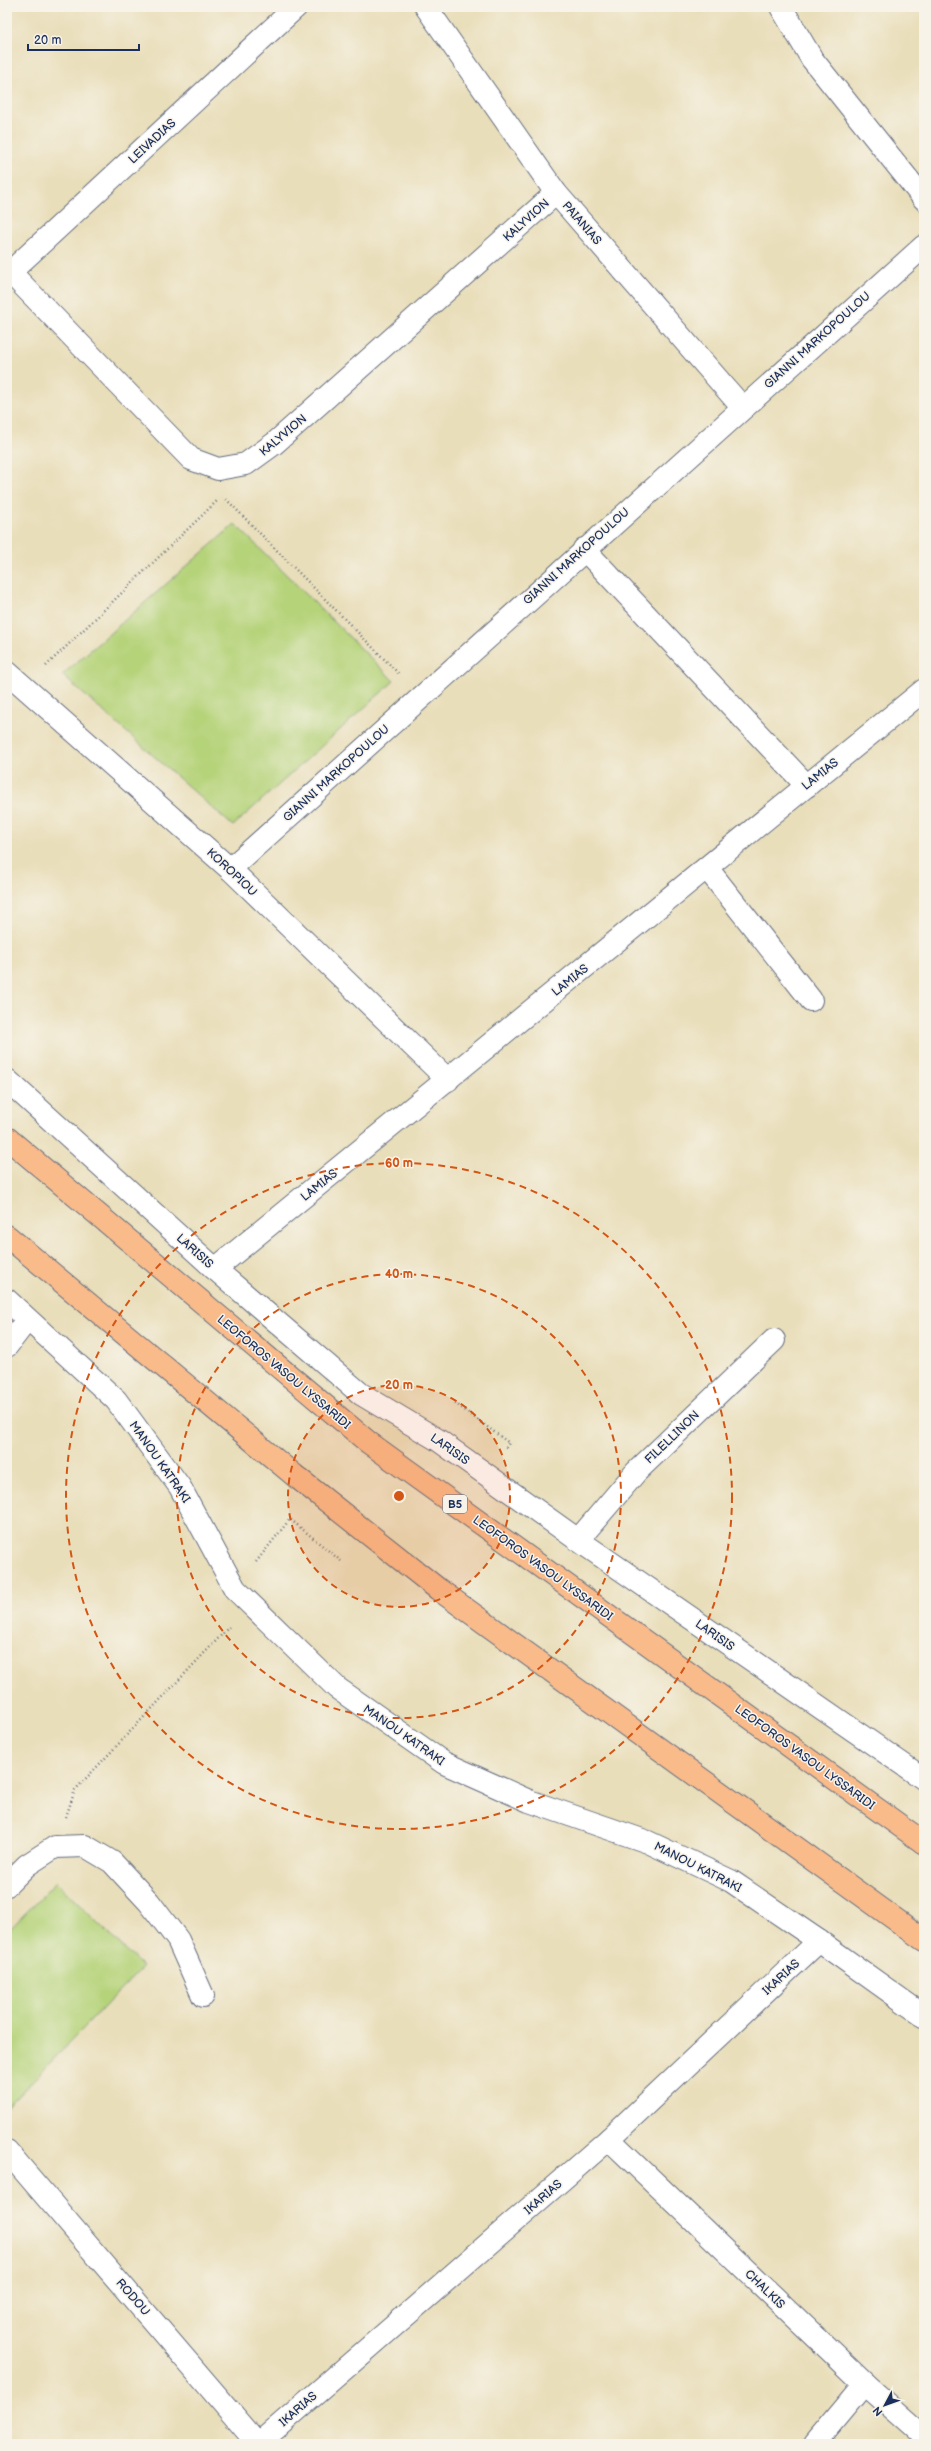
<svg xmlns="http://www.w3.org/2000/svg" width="931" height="2451" font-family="'Balsamiq Sans',sans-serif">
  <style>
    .green { fill: #b5d379; stroke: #68816c }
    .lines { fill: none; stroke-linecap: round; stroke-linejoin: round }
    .minor-casing { stroke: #636c7e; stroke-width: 24 }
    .major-casing { stroke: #636c7e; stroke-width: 24 }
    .path { stroke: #636c7e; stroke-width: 2.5; stroke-dasharray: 1 3; stroke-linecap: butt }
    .minor { stroke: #fff; stroke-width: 22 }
    .major { stroke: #fabb8b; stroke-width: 22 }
    .ring { fill: none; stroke: #d45514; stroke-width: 2; stroke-dasharray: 7 5 }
    .labels { text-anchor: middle; stroke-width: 3; stroke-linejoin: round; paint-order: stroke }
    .shield { fill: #f7f3e8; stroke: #5d6a87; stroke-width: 1 }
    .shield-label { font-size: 11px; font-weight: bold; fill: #1b2f5e }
    .street-label { font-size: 12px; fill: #1b2f5e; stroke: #f7f3e8 }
    .centre { fill: #d45514; stroke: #f7f3e8; stroke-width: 2 }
    .ring-label { font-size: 12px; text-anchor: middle; font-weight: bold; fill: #d45514; stroke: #f7f3e8; stroke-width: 3; stroke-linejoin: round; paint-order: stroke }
  </style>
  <rect width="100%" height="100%" fill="#f7f3e8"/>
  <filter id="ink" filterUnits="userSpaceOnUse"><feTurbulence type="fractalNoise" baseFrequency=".025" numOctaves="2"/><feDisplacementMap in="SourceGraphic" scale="8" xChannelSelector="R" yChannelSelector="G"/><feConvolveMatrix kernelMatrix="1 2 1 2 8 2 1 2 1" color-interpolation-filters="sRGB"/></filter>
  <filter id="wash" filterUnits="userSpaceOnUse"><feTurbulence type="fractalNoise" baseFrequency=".012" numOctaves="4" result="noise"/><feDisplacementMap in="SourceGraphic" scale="16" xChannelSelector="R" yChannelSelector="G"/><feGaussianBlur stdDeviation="0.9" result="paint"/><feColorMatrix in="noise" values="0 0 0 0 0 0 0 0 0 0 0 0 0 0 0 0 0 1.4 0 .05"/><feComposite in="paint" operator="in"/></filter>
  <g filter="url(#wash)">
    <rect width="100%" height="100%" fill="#e9deba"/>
    <!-- green -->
    <g class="green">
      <path d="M235,524L394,681L233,826L62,675Z"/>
      <path d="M56,1882L143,1967L7,2107V1932Z"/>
    </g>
  </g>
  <g filter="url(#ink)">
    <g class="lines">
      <defs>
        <g id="minor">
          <path d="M426,7L556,193L742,407"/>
          <path d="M781,7L812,59L924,199"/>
          <path d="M10,272L191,459L218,469L246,464L275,443L556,193"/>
          <path d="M7,275L296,7"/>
          <path d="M584,549L807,786"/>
          <path d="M7,672L230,869L448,1080"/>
          <path d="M707,868L811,1000"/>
          <path d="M230,869L924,246"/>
          <path d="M7,1080L215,1269L361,1394L438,1440L578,1540L924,1779"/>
          <path d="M215,1269L924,690"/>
          <path d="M7,1300L116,1400L180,1487L235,1589L337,1688L444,1763L529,1801L648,1842L731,1881L819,1941L924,2016"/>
          <path d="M7,1346L27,1320"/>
          <path d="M578,1540L636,1472L774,1340"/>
          <path d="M7,1885L27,1865L55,1847L85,1846L112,1862L149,1902L178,1940L203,1996"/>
          <path d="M609,2139L865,2384L924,2436"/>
          <path d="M7,2151L258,2444"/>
          <path d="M258,2444L609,2139L819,1941"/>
          <path d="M815,2444L865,2384"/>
        </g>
        <g id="major">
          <path d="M7,1138L368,1442L924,1843"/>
          <path d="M7,1236L294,1475L438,1589L924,1940"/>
        </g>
      </defs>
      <!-- minor casing -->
      <use href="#minor" class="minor-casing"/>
      <!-- major casing -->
      <use href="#major" class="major-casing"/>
      <!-- path -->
      <g class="path">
        <path d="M226,499L400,675"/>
        <path d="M46,666L218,500"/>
        <path d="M455,1403L509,1443L505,1449"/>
        <path d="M256,1562L290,1519L341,1561"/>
        <path d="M66,1817L75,1790L229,1627"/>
      </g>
      <!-- minor -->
      <use href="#minor" class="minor"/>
      <!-- major -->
      <use href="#major" class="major"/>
    </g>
  </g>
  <!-- distance rings -->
  <circle cx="399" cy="1496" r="111" fill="#d45514" fill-opacity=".12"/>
  <g class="ring">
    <circle cx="399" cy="1496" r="111"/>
    <circle cx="399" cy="1496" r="222"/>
    <circle cx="399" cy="1496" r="333"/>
  </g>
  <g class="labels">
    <!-- shield labels -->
    <rect class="shield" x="443" y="1495" width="24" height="18" rx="3"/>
    <g class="shield-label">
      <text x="455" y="1508">B5</text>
    </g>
    <!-- street labels -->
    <g class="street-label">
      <text transform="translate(152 141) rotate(-43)" y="4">LEIVADIAS</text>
      <text transform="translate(526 220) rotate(-42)" y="4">KALYVION</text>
      <text transform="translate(582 223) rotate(49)" y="4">PAIANIAS</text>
      <text transform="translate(817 340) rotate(-42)" y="4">GIANNI MARKOPOULOU</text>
      <text transform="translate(283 435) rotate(-40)" y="4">KALYVION</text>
      <text transform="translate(576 556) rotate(-42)" y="4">GIANNI MARKOPOULOU</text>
      <text transform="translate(336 773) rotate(-42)" y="4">GIANNI MARKOPOULOU</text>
      <text transform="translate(820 774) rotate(-39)" y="4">LAMIAS</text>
      <text transform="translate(232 872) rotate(43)" y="4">KOROPIOU</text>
      <text transform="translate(570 980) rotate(-39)" y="4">LAMIAS</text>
      <text transform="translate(319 1185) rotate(-39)" y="4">LAMIAS</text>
      <text transform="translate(195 1251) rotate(42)" y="4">LARISIS</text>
      <text transform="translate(284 1372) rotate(40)" y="4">LEOFOROS VASOU LYSSARIDI</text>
      <text transform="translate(672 1437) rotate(-44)" y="4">FILELLINON</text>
      <text transform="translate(450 1449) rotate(35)" y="4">LARISIS</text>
      <text transform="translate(160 1462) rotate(55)" y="4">MANOU KATRAKI</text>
      <text transform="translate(543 1568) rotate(36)" y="4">LEOFOROS VASOU LYSSARIDI</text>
      <text transform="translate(715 1635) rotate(35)" y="4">LARISIS</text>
      <text transform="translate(404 1735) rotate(35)" y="4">MANOU KATRAKI</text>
      <text transform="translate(805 1757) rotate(36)" y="4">LEOFOROS VASOU LYSSARIDI</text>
      <text transform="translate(698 1867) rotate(27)" y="4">MANOU KATRAKI</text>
      <text transform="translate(781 1977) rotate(-43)" y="4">IKARIAS</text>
      <text transform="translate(543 2197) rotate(-41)" y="4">IKARIAS</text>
      <text transform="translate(765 2289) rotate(44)" y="4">CHALKIS</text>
      <text transform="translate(133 2297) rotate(49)" y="4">RODOU</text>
      <text transform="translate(298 2409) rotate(-41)" y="4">IKARIAS</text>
    </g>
  </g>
  <circle cx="399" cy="1496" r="6" class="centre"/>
  <g class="ring-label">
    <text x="399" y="1167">60 m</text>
    <text x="399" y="1278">40 m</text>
    <text x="399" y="1389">20 m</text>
  </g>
  <!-- margin -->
  <rect width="931" height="2451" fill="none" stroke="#f7f3e8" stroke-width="24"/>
  <!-- north arrow -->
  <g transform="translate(885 2405) rotate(229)" stroke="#f7f3e8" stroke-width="3" paint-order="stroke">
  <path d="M0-3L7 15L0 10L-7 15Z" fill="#1b2f5e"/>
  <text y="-6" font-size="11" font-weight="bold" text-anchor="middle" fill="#1b2f5e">N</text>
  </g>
  <!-- scale -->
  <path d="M28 44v6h111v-6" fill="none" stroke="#1b2f5e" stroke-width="2"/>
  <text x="34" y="44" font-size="12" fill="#1b2f5e" stroke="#f7f3e8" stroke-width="3" paint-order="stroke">20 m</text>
</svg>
